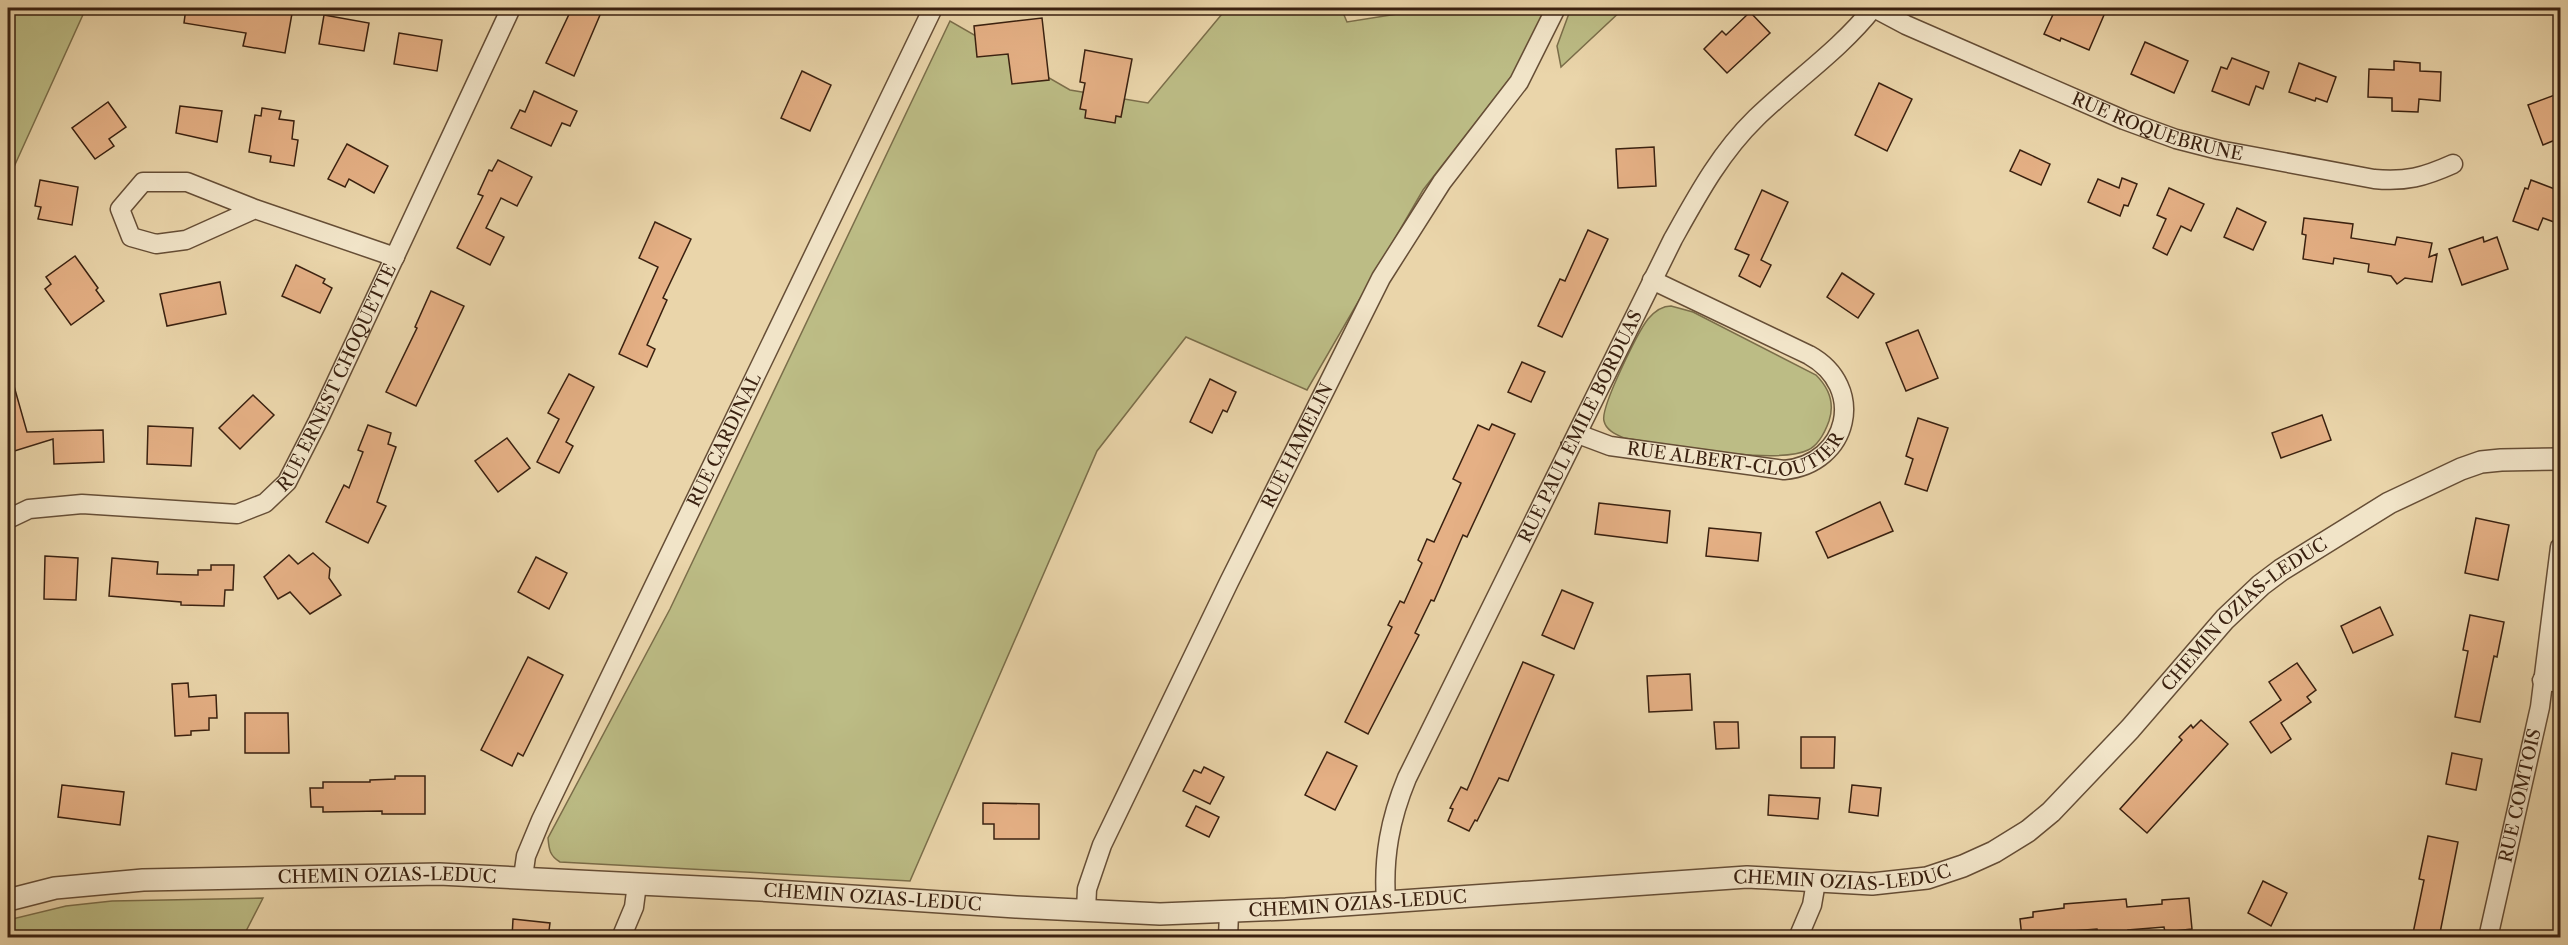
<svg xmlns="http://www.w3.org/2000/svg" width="2568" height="945" font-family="'Libre Caslon Text',serif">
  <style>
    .green { fill: #bcbc85; stroke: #7b6e4a; stroke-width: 1.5 }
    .building { fill: #e5b085; stroke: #3a2110; stroke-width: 1.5 }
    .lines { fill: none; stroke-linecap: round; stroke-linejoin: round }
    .minor-casing { stroke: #664e36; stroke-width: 21 }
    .tertiary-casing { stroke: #664e36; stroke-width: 24 }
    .minor { stroke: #f1e4c8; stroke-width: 18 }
    .tertiary { stroke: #f1e4c8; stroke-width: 21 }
    .labels { text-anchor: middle; stroke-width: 4.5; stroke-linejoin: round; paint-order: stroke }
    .street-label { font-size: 18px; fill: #3a2110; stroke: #f1e4c8 }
  </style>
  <rect width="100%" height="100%" fill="#ead5aa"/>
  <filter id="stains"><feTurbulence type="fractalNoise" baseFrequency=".00333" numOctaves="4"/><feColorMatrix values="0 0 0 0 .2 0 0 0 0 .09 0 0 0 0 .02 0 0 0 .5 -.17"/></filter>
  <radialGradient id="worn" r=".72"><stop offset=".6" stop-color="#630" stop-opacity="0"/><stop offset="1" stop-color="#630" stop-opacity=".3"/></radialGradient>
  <!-- green -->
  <g class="green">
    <path d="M8,8H86L8,180Z"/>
    <path d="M1227,8H1341L1347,22L1416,11L1421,8H1544L1536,34L1515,72L1423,190L1307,390L1186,337L1097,451L910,881L560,862C550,856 549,850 548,838L670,609L950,21L1070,90L1148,103Z"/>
    <path d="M1571,8H1624L1561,67L1557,46Z"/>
    <path d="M1671,306L1693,312L1816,375C1829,388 1835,403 1829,421C1825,432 1819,445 1808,450C1776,466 1663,444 1624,438C1615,434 1606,430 1604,421C1600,408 1638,332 1648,319C1654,312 1661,306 1671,306Z"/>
    <path d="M263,898L243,937H8V920L66,906L112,901Z"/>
  </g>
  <!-- building -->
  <g class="building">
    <path d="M186,8H293L285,53L243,46L246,33L184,23Z"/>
    <path d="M572,8H603L574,76L546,63Z"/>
    <path d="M2056,8H2107L2089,50L2061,38L2060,41L2044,34Z"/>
    <path d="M1750,12L1770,33L1727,73L1704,49L1722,31L1726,35Z"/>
    <path d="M324,15L369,23L364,51L319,44Z"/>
    <path d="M1042,18L1049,80L1012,84L1008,54L977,57L974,26Z"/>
    <path d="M399,33L442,40L437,71L394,64Z"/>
    <path d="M2145,42L2188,61L2174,93L2131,74Z"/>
    <path d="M1085,50L1132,59L1121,117L1116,116L1115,123L1085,118L1086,110L1080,109L1085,83L1080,82Z"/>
    <path d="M2232,58L2269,72L2263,89L2256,86L2249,105L2212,91L2221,67L2227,69Z"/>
    <path d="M2394,61L2420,63V71L2441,72L2440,101L2419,99L2418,112L2392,111V98L2368,97L2369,69L2394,70Z"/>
    <path d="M2299,63L2336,77L2327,102L2316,98L2315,101L2289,92Z"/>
    <path d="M802,71L831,85L810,131L781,118Z"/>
    <path d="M1879,83L1912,99L1887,151L1855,135Z"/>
    <path d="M534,91L577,111L570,126L562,123L551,146L511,128L520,110L525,112Z"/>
    <path d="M2560,93V138L2543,145L2528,105Z"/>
    <path d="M108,102L126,127L109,139L114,146L95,159L72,128Z"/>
    <path d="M180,106L222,111L217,142L176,133Z"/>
    <path d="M262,108L281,111L279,119L294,121L292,139L298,140L294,166L270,162L271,156L249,152L255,115L261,116Z"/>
    <path d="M347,144L388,166L374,193L349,179L345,187L328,179Z"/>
    <path d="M1654,147L1656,186L1618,188L1616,149Z"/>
    <path d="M2020,150L2050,164L2041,185L2010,171Z"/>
    <path d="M498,160L532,177L517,206L501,198L486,228L504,237L490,265L457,248L483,196L478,194L489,170L492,171Z"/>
    <path d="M2122,178L2137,184L2128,206L2124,205L2120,216L2088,202L2098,179L2119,188Z"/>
    <path d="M40,180L78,187L72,225L38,219L41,207L35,206Z"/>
    <path d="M2531,180L2560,191V205L2554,222L2543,218L2538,230L2513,221L2525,188L2528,189Z"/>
    <path d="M2169,188L2204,204L2191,231L2181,226L2167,255L2153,248L2166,219L2157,215Z"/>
    <path d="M1762,190L1788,202L1761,260L1771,265L1760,287L1739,276L1749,255L1735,249Z"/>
    <path d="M2237,208L2266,222L2253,250L2224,237Z"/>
    <path d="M2304,218L2353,224L2351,238L2395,245L2397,237L2432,243L2429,257L2437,254L2432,282L2405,278L2397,284L2391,276L2368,272L2369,264L2334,258L2333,264L2303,259L2306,235L2302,234Z"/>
    <path d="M655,222L691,239L663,298L667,300L647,345L655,349L647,367L619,354L658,267L639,258Z"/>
    <path d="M1588,230L1608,239L1562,337L1538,326L1560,279L1565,281Z"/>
    <path d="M2483,237L2484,242L2497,237L2508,269L2462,285L2449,249Z"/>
    <path d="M75,256L98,288L96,290L104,301L71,325L45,289L51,284L46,277Z"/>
    <path d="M296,265L325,279L323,283L332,288L320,313L282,296Z"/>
    <path d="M1842,273L1874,294L1858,318L1827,297Z"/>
    <path d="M220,282L226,314L167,326L160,294Z"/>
    <path d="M431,291L464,306L416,406L386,392L417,328L415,327Z"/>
    <path d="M1918,330L1938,378L1906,391L1886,343Z"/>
    <path d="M1522,362L1545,372L1531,402L1508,392Z"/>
    <path d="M569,374L594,387L566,442L573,446L559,473L537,462L559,419L548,413Z"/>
    <path d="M8,379H12L27,432L103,430L104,462L54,464L53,439L8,453Z"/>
    <path d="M1210,379L1236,392L1227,412L1223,410L1212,433L1190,422Z"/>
    <path d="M253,395L274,415L240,449L219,428Z"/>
    <path d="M2322,415L2331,440L2281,458L2272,433Z"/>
    <path d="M1918,418L1948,428L1927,491L1905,484L1913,459L1906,456Z"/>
    <path d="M1492,424L1515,434L1467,537L1463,535L1434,601L1431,600L1415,633L1419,635L1368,734L1345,722L1392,627L1388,625L1400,601L1404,603L1422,563L1418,560L1427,539L1434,542L1461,483L1453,479L1478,425L1489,430Z"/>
    <path d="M368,425L391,433L388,444L396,447L377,502L386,506L368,543L326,522L344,485L349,488L363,452L358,450Z"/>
    <path d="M148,426L193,428L191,466L147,464Z"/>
    <path d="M507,438L530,468L498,492L475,461Z"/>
    <path d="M1880,502L1893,531L1828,558L1816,532Z"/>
    <path d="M1599,503L1670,511L1667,543L1595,534Z"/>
    <path d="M2476,518L2509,525L2498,580L2465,573Z"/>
    <path d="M1709,528L1761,533L1758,561L1706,556Z"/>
    <path d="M313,553L330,568L329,578L341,595L310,614L290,592L278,599L264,577L289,555L298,564Z"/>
    <path d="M45,556L78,558L76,600L44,599Z"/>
    <path d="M536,557L567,573L549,609L518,592Z"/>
    <path d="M112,558L158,562L157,574L198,575V570H211V565H234L233,590H225L224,606L181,605V602L109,596Z"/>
    <path d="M1562,590L1593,603L1574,649L1542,635Z"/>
    <path d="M2380,607L2393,635L2353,653L2341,626Z"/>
    <path d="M2470,615L2504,622L2497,657L2494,656L2480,722L2455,717L2468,651L2463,650Z"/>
    <path d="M528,657L563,675L523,756L518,753L512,766L481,750Z"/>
    <path d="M1523,662L1554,675L1508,781L1499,778L1477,821L1475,820L1469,831L1448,821L1453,809L1450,808L1461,787L1467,790Z"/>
    <path d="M2297,663L2316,690L2307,697L2311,702L2281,723L2291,739L2271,753L2250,722L2281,700L2269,682Z"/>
    <path d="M1690,674L1692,710L1649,712L1647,676Z"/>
    <path d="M188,683L189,697L216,695L217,718H209V730L191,731V735L175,736L172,684Z"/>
    <path d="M245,713H288L289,753H245Z"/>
    <path d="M2201,720L2228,744L2147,833L2120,809L2182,740L2179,737L2191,725L2193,728Z"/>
    <path d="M1714,722H1738L1739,748L1716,749Z"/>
    <path d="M1801,737H1835L1834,768H1801Z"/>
    <path d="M1327,752L1357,766L1335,810L1305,795Z"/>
    <path d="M2452,753L2482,759L2476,790L2446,784Z"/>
    <path d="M1204,767L1224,777L1210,804L1183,791L1194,770L1201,773Z"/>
    <path d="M395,776H425V814H382V811L323,812V807H311L310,788H323V782H370V780L395,779Z"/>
    <path d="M62,785L124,792L120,825L58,817Z"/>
    <path d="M1852,785L1881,788L1878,816L1849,812Z"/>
    <path d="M1769,795L1820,798L1818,819L1768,815Z"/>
    <path d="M983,803L1039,804V839H994V824H983Z"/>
    <path d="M1196,806L1219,817L1209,837L1186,826Z"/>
    <path d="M2428,836L2458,842L2439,938H2412L2424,880L2419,879Z"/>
    <path d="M2263,881L2287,893L2271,926L2248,913Z"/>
    <path d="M2189,898L2192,929L2165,932L2164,927L2128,930L2129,936L2106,938L2105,933H2098L2097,929L2060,932V938H2022L2020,919L2033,917V912L2064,908V904L2126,899L2127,907L2162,904V900Z"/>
    <path d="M513,919L550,923L548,938H512Z"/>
  </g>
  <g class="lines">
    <defs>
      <g id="minor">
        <path id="s1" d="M1874,8L1906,25L2124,120L2176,139L2219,150L2374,179C2406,182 2424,177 2453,164"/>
        <path d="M255,209L186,240L156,244L131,237L120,209L143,182H187L255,209L395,257"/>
        <path id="s2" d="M1578,434L1610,446L1784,470C1849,464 1867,387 1809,355L1652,280"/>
        <path id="s3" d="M8,519L29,509L82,504L237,514L265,503L287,482L318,421L511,8"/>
        <path d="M2542,680L2560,683"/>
        <path id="s4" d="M523,877L526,856L541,820L933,8"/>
        <path id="s5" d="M1386,901C1383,857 1390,819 1407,778L1673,239C1697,196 1720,153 1756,118C1794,81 1840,50 1873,8"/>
        <path id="s6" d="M1086,910L1087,889L1102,845L1229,582L1381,278L1442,182L1519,82L1556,8"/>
        <path d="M621,938L634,907L637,884"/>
        <path d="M1228,938L1229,912"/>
        <path d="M1798,938L1812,905L1816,882"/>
        <path id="s7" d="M2488,938L2540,707L2560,547"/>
      </g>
      <g id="tertiary">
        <path id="s8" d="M8,900L55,888L143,880L439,874L760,890L1016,907L1160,914L1286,909L1747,877L1872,884L1927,878L1963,866L1994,852L2028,831L2051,812L2130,729L2225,619L2261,585L2281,570L2389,503L2461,469L2481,462L2501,460L2560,459"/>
      </g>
    </defs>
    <!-- minor casing -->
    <use href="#minor" class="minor-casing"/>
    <!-- tertiary casing -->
    <use href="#tertiary" class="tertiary-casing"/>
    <!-- minor -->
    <use href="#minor" class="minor"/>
    <!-- tertiary -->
    <use href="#tertiary" class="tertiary"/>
  </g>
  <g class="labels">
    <!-- street labels -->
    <g class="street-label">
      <text dy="6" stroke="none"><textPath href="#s1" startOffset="308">RUE ROQUEBRUNE</textPath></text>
      <text dy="6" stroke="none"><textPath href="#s3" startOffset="408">RUE ERNEST CHOQUETTE</textPath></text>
      <text dy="6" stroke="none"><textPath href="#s5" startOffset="518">RUE PAUL ÉMILE BORDUAS</textPath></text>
      <text dy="6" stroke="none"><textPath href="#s2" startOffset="165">RUE ALBERT-CLOUTIER</textPath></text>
      <text dy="6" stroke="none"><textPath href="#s4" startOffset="482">RUE CARDINAL</textPath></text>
      <text dy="6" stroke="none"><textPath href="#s6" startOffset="512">RUE HAMELIN</textPath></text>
      <text dy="6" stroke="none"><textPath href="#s8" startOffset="2343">CHEMIN OZIAS-LEDUC</textPath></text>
      <text dy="6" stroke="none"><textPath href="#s7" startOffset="146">RUE COMTOIS</textPath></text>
      <text dy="6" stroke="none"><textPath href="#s8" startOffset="1839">CHEMIN OZIAS-LEDUC</textPath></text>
      <text dy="6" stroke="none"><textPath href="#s8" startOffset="381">CHEMIN OZIAS-LEDUC</textPath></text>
      <text dy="6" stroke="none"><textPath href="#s8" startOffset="867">CHEMIN OZIAS-LEDUC</textPath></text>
      <text dy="6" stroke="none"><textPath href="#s8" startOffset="1353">CHEMIN OZIAS-LEDUC</textPath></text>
    </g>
  </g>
  <!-- margin -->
  <rect width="2568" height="945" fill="none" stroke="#ead5aa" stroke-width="30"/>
  <rect x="9" y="9" width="2550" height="927" fill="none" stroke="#3a2110" stroke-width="3"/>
  <rect x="15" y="15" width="2538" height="915" fill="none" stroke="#3a2110" stroke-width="1.5"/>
  <rect width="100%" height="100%" filter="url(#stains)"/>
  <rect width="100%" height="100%" fill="url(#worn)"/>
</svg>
